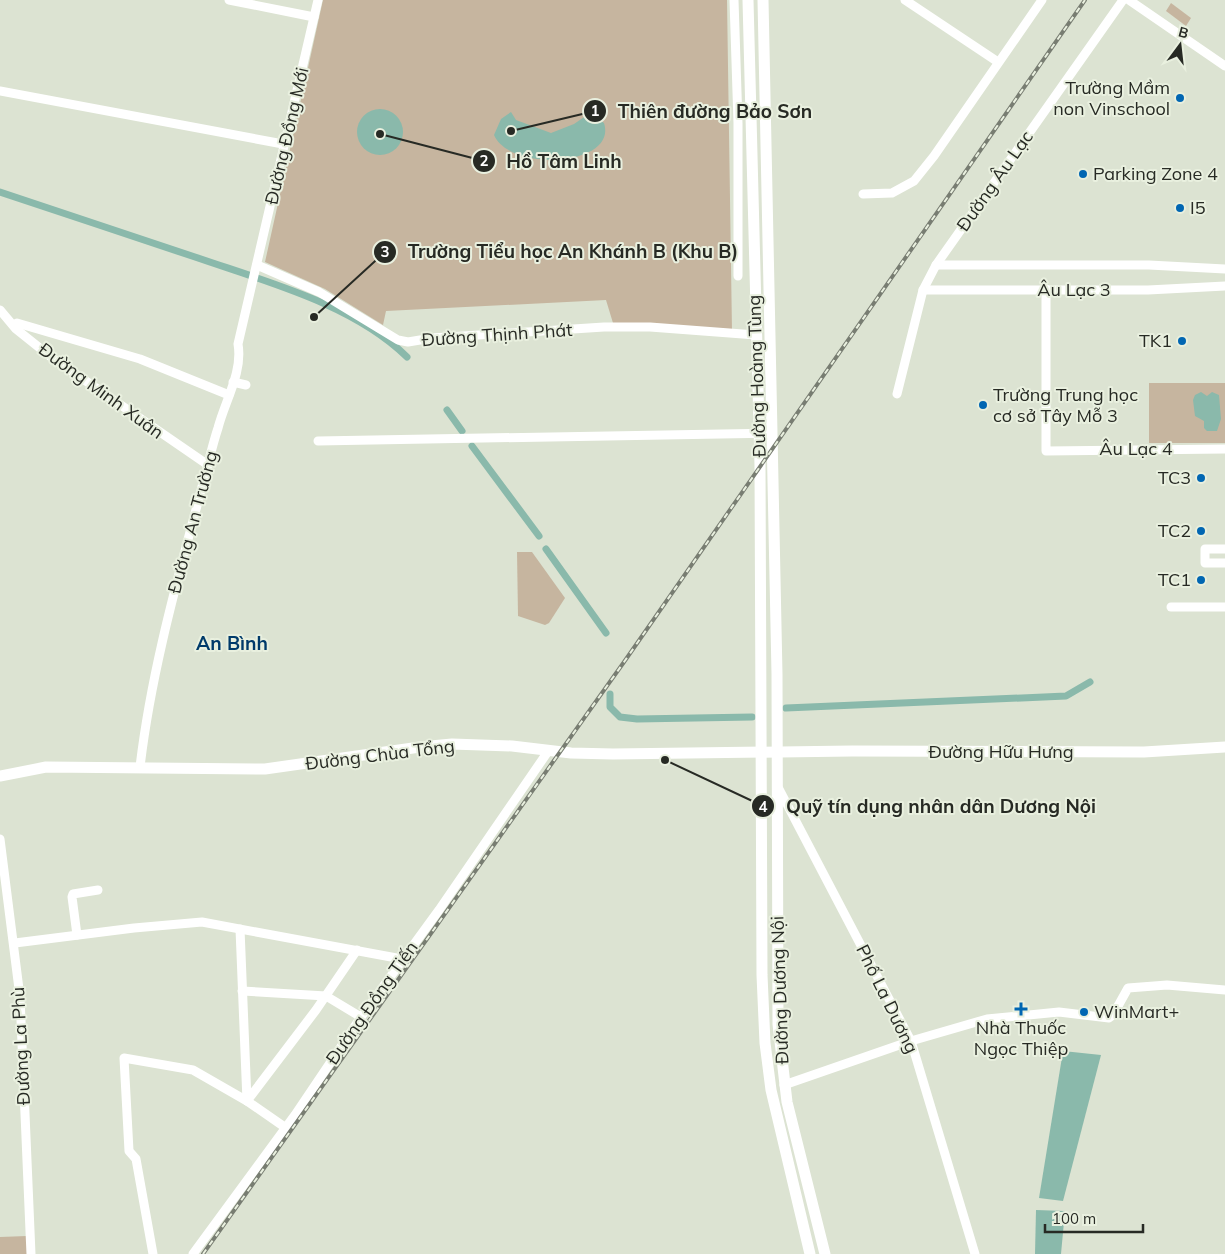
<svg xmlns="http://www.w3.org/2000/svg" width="1225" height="1254" font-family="Mulish,sans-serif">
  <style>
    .green { fill: #c6b59f }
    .water { fill: #8ab9ab }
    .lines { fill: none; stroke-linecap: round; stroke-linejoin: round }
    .canal { stroke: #8ab9ab; stroke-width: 7 }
    .minor { stroke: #fff; stroke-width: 9 }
    .major { stroke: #fff; stroke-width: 11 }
    .rail-casing { stroke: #787d72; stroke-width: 4 }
    .rail { stroke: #e9f0df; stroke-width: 2; stroke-dasharray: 5.5; stroke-linecap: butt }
    .poi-dot { fill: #0166b2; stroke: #e9f0df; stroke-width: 2 }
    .labels { text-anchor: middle; stroke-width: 4; stroke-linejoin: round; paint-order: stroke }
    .poi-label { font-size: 18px; fill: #272a24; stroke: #e9f0df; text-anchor: end }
    .street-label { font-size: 18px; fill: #272a24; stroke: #e9f0df }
    .neighbourhood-label { font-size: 19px; font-weight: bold; fill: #003a6a; stroke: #e9f0df }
    .leader { fill: none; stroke: #272a24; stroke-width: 2 }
    .callout-dot { fill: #272a24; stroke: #e9f0df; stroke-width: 2 }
    .mark-label { font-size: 15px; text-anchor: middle; font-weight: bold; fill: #fff }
    .callout-label { font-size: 19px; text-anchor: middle; font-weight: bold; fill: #272a24; stroke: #e9f0df; stroke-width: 4; stroke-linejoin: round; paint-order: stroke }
  </style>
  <rect width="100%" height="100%" fill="#dce3d2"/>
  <!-- green -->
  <g class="green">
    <path d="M323,0H727L732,331L613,323L606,300L386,311L383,325L325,289L265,262Z"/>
    <path d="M1171,3L1191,18L1186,26L1166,11Z"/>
    <rect x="1149" y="383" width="76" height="60"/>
    <path d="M517,552H532L565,598L549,623L545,625L518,616Z"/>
    <path d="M27,1236V1254H0V1237Z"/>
  </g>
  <!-- water -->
  <g class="water">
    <circle cx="380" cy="132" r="23"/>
    <path d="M511,112L516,120L551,133L574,124L590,113L604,123C618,166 511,173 494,135L501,119Z"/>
    <path d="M1201,392L1207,396L1212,392L1219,395L1221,419L1217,431H1207L1204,428V421L1195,416L1193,400L1195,395Z"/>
    <path d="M1063,1051L1101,1055L1063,1201L1039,1198Z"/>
    <path d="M1036,1210L1065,1211L1061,1254H1035Z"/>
  </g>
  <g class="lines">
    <!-- canal -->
    <g class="canal">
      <path d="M0,192C65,214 130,235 195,257C264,281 353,304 407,357"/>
      <path d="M447,410L462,431"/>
      <path d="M472,446L539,536"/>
      <path d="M546,549L606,633"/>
      <path d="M610,694V707L620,717L637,719L752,717"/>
      <path d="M786,708L1066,696L1090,682"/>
    </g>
    <!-- minor -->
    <g class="minor">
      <path d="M229,0L314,17"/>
      <path d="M734,0L738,123V276"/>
      <path d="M905,0L998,62"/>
      <path d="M1129,0L1225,66"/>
      <path d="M0,91L283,144"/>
      <path d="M863,194L892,193L914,181L934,156L1042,0"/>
      <path d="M257,265L319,292L398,340L408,342L432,338L604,327H650L756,335"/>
      <path d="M936,265H1149L1225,269"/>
      <path d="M1046,289V451L1225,449"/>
      <path d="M923,290H1148L1225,286"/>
      <path d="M0,310L16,329L51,357L208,465"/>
      <path d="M17,323L140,359L229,395"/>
      <path d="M233,382L246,385"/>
      <path d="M897,394L923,290L936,265L1123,0"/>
      <path d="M318,441L772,433"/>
      <path d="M1225,549H1205V563H1225"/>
      <path d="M1171,607H1225"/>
      <path d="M140,767C152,664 182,564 208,464C211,452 214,440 218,428C225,401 243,372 238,344L318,0"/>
      <path d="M779,789L911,1041L975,1254"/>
      <path d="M0,839L20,997L31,1254"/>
      <path d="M240,929L247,1101"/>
      <path d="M77,935L72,897L73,894L98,890"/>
      <path d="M15,943L134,928L202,922L402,959"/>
      <path d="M242,991L326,996L361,1017"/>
      <path d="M784,1085L911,1041L987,1019L1059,1012L1109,1018L1113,1015L1128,988L1167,985L1225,990"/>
      <path d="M247,1101L316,1010L357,950"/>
      <path d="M153,1254L136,1159L129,1151L124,1058L193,1070L247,1101L286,1128"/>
      <path d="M193,1254L295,1115L361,1017L439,910L549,750"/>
    </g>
    <!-- major -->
    <g class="major">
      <path d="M748,0L760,465L762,975L765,1043L771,1090L810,1254"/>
      <path d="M763,0L777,674L778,1024L787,1102L825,1254"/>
      <path d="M0,776L46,767L265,769L420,747L452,744L512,746L571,753L613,754L852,751L1144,752L1225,747"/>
    </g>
    <defs>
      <path id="rail" d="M203,1254L624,662L1085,0"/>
    </defs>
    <!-- rail casing -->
    <use href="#rail" class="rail-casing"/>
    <!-- rail -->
    <use href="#rail" class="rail"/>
  </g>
  <!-- markers -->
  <g class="poi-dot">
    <circle cx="1180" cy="98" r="5"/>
    <circle cx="1083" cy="174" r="5"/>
    <circle cx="1180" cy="208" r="5"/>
    <circle cx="1182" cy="341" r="5"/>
    <circle cx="983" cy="405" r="5"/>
    <circle cx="1201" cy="478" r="5"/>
    <circle cx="1201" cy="531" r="5"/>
    <circle cx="1201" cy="580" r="5"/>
    <path d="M1018.5 1001.5h5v5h5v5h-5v5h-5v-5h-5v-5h5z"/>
    <circle cx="1084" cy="1012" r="5"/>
  </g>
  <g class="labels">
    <!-- poi labels -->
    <g class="poi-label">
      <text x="1170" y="94">Trường Mầm<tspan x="1170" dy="21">non Vinschool</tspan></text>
      <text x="1093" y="180" text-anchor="start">Parking Zone 4</text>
      <text x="1190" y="214" text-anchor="start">I5</text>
      <text x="1172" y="347">TK1</text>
      <text x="993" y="401" text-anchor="start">Trường Trung học<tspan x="993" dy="21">cơ sở Tây Mỗ 3</tspan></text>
      <text x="1191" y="484">TC3</text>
      <text x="1191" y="537">TC2</text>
      <text x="1191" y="586">TC1</text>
      <text x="1094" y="1018" text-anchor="start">WinMart+</text>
      <text x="1021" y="1034" text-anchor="middle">Nhà Thuốc<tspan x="1021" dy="21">Ngọc Thiệp</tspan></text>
    </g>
    <!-- street labels -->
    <g class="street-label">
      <text transform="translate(287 136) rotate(-77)" y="6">Đường Đồng Mới</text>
      <text transform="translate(995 181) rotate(-55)" y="6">Đường Âu Lạc</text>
      <text x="1074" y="296">Âu Lạc 3</text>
      <text transform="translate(497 335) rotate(-4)" y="6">Đường Thịnh Phát</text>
      <text transform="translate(757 376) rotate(-92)" y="6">Đường Hoàng Tùng</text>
      <text transform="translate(101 391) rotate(36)" y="6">Đường Minh Xuân</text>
      <text x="1136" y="455">Âu Lạc 4</text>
      <text transform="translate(193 522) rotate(-75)" y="6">Đường An Trường</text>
      <text x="1001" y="758">Đường Hữu Hưng</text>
      <text transform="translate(380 755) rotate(-7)" y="6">Đường Chùa Tổng</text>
      <text transform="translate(780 990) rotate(-92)" y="6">Đường Dương Nội</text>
      <text transform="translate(887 999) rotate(64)" y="6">Phố La Dương</text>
      <text transform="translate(372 1003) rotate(-55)" y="6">Đường Đồng Tiến</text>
      <text transform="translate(21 1046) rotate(-93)" y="6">Đường La Phù</text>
    </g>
    <!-- neighbourhood labels -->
    <g class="neighbourhood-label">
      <text x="232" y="650">An Bình</text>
    </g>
  </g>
  <!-- callouts -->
  <path class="leader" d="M511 131L595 111M380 134L484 161M314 317L385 252M665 760L763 806"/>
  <g class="callout-dot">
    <circle cx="511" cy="131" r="5"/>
    <circle cx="380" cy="134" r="5"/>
    <circle cx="314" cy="317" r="5"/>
    <circle cx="665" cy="760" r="5"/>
    <circle cx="595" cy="111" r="12"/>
    <circle cx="484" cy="161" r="12"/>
    <circle cx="385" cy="252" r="12"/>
    <circle cx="763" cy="806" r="12"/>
  </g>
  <g class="mark-label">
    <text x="595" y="116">1</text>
    <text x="484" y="166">2</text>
    <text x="385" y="257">3</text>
    <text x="763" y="812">4</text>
  </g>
  <g class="callout-label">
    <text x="715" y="118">Thiên đường Bảo Sơn</text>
    <text x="564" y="168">Hồ Tâm Linh</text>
    <text x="573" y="258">Trường Tiểu học An Khánh B (Khu B)</text>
    <text x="941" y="813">Quỹ tín dụng nhân dân Dương Nội</text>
  </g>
  <!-- north arrow -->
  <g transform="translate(1180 45) rotate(15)" stroke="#e9f0df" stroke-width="4" paint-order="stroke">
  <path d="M0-4L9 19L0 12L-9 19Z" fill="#272a24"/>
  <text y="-8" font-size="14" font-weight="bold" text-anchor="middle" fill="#272a24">B</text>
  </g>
  <!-- scale -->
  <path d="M1045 1224v8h98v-8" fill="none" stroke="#272a24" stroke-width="2.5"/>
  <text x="1052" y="1224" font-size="15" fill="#272a24" stroke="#e9f0df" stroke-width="4" paint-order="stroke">100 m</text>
</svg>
